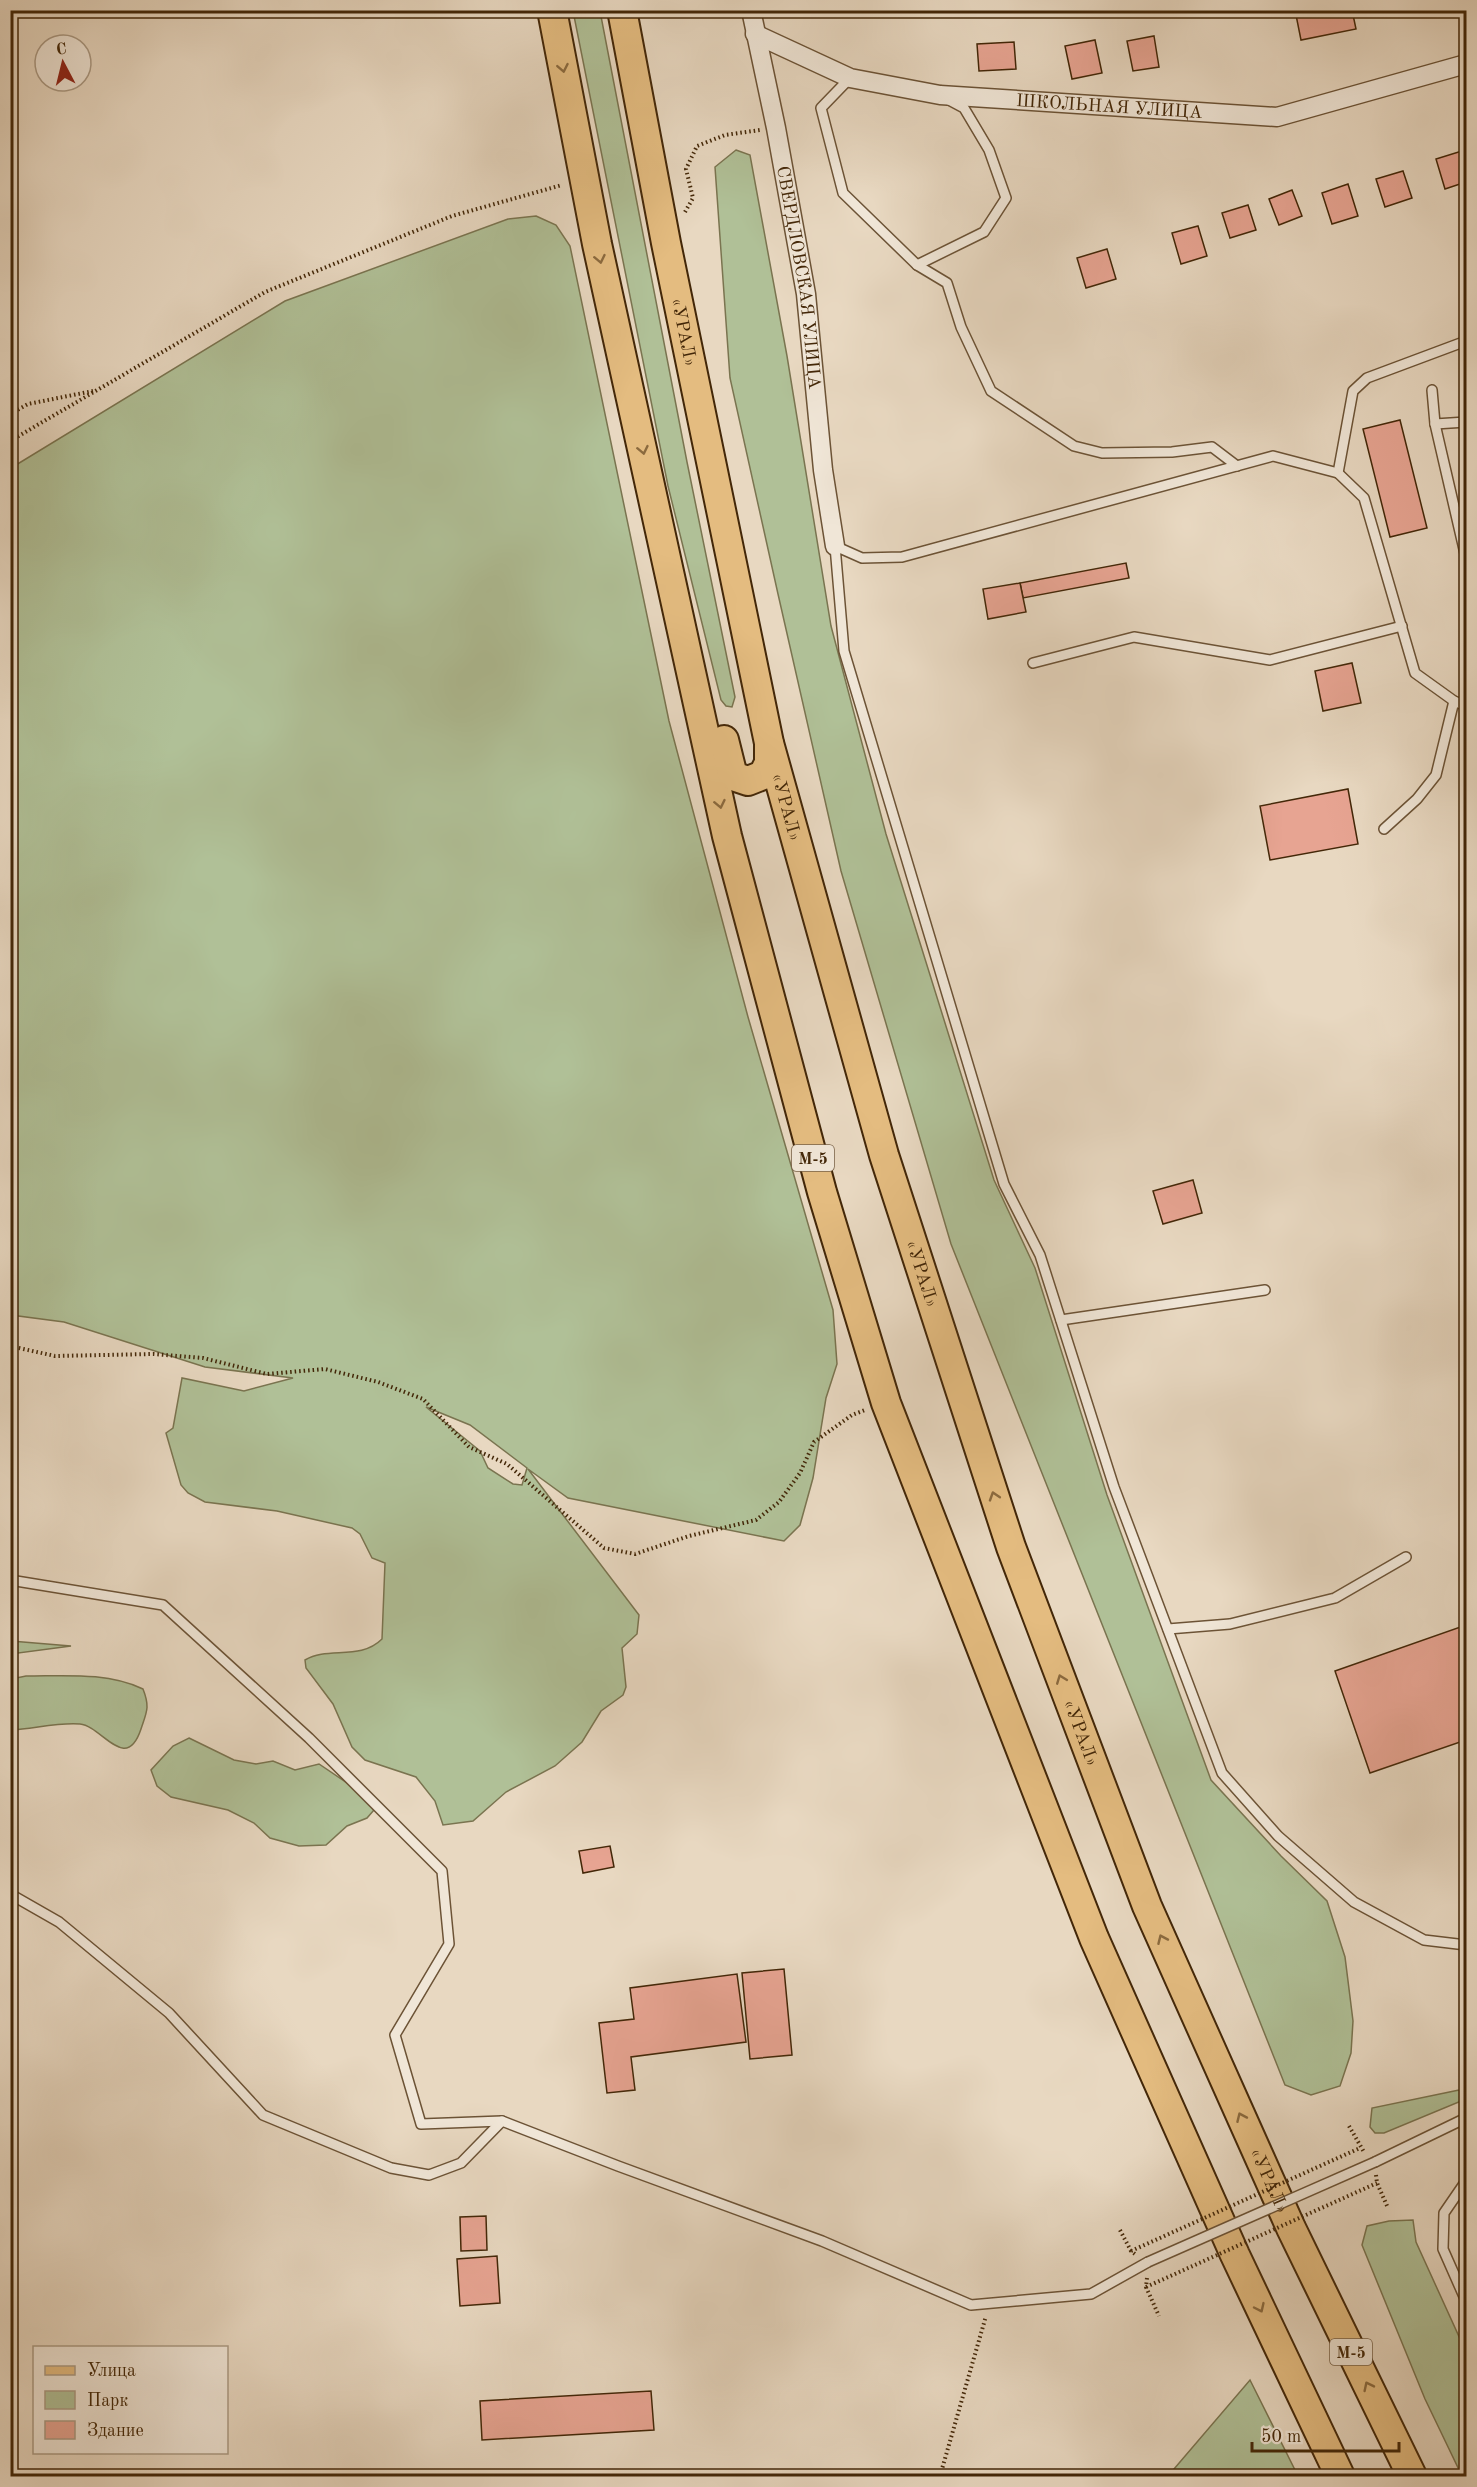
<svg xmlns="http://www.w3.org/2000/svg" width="1477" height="2487" font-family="'Old Standard TT',serif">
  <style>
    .green { fill: #b0c097; stroke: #7a7450; stroke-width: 1.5; fill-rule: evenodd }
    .building { fill: #e7a492; stroke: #432708; stroke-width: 1.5 }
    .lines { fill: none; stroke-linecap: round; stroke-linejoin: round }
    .service-casing { stroke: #6c5336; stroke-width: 12 }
    .minor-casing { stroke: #6c5336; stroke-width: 21 }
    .primary-casing { stroke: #432708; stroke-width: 32 }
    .path { stroke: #432708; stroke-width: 4; stroke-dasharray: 1.5 3; stroke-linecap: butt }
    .service { stroke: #f0e6d7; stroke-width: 9 }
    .minor { stroke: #f0e6d7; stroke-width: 18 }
    .primary { stroke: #e4bc80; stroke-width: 28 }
    .service-bridge-casing { stroke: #6c5336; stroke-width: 12; stroke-linecap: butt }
    .path-bridge { stroke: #432708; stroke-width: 4; stroke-dasharray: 1.5 3; stroke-linecap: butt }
    .service-bridge { stroke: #f0e6d7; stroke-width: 9 }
    .oneway { stroke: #8b6a3e }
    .labels { text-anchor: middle; stroke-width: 4.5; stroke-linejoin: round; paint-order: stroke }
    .shield { fill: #f0e6d7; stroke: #776046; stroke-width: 1.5 }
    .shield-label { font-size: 16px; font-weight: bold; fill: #432708 }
    .street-label { font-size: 18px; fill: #432708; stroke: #f0e6d7 }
  </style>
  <rect width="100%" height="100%" fill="#e8d8c1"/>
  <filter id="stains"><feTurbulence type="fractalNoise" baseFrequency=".00333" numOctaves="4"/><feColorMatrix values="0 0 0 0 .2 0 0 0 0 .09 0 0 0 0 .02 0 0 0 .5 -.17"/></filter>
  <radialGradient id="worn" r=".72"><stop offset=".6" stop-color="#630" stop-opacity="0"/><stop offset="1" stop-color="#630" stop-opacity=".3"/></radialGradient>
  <!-- green -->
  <g class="green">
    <path d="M573,11H600L687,462L735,697L732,707L726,706L721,700L668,486Z"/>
    <path d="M736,150L750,155L787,356L831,626L886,834L994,1180L1035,1268L1107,1495L1211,1780L1281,1856L1327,1901L1345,1957L1353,2021L1351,2053L1340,2086L1311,2095L1285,2085L951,1244L841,871L778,594L730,378L715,167Z"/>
    <path d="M536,216L556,225L570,246L669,721L748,1017L833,1310L837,1364L826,1398L813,1478L800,1525L784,1541L568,1498L528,1469L639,1615L637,1634L622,1648L626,1687L623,1695L601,1711L582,1742L555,1766L506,1792L473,1821L443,1825L435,1801L416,1777L365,1760L352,1747L333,1704L306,1668L305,1660C328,1646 360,1661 382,1639L385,1563L372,1558L360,1534L352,1528L277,1511L205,1502L188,1493L181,1485L166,1433L173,1428L182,1378L244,1391L293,1378L205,1367L64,1322L11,1315V468L285,301L508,219ZM426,1407L470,1425L527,1468L522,1485L513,1484L488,1468L480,1451Z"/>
    <path d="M11,1641L71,1646L11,1654Z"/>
    <path d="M26,1676C66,1676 107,1672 143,1689C150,1707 147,1711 141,1729C126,1774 102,1726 80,1724C58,1722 33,1729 11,1730V1679Z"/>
    <path d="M189,1738L234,1760L256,1764L273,1761L295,1770L319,1764L365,1795L374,1810L367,1818L347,1826L326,1845L299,1846L270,1838L254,1823L228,1810L171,1797L157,1786L151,1770L173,1746Z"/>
    <path d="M1466,2087V2099L1384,2133H1375L1370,2127L1372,2108L1459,2090Z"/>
    <path d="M1413,2220L1416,2242L1466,2352V2476H1462L1425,2399L1362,2245L1367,2226L1389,2221Z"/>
    <path d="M1250,2380L1298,2476H1168Z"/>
  </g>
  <!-- building -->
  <g class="building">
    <path d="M1295,10H1352L1356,29L1301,40Z"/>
    <path d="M1154,36L1159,67L1133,71L1127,41Z"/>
    <path d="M1095,40L1102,73L1072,79L1065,46Z"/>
    <path d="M1014,42L1016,69L979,71L977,44Z"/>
    <path d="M1465,150L1466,182L1445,189L1436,159Z"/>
    <path d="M1403,171L1412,198L1385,207L1376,179Z"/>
    <path d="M1348,184L1358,216L1332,224L1322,193Z"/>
    <path d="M1292,190L1302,216L1279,225L1269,199Z"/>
    <path d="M1248,205L1256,230L1230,238L1222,213Z"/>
    <path d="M1198,226L1207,256L1181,264L1172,233Z"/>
    <path d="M1107,249L1116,279L1086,288L1077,258Z"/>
    <path d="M1400,420L1427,528L1390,537L1363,429Z"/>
    <path d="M1126,563L1129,578L1023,598L1020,583Z"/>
    <path d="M1020,583L1026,612L988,619L983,589Z"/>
    <path d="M1352,663L1361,703L1323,711L1315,671Z"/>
    <path d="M1348,789L1358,844L1270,860L1260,806Z"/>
    <path d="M1193,1180L1202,1213L1163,1224L1153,1191Z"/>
    <path d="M1466,1625V1740L1370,1773L1335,1671Z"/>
    <path d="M610,1846L614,1867L583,1873L579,1851Z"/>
    <path d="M784,1969L792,2055L750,2059L742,1973Z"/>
    <path d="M737,1974L746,2042L631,2057L635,2090L607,2093L599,2023L634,2019L630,1988Z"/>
    <path d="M486,2216L487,2250L461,2251L460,2217Z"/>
    <path d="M497,2256L500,2303L460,2306L457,2259Z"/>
    <path d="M651,2391L654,2430L482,2440L480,2401Z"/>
  </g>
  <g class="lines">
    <defs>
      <g id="service">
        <path d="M850,78L821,108L843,193L917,265L947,283L961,327L991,391L1074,446L1102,453L1172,452L1212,447L1237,466"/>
        <path d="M917,265L984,232L1006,198L989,150L964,108L949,100"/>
        <path d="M1432,390L1435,424L1466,422"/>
        <path d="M1435,424L1466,558"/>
        <path d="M1338,473L1353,391L1367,378L1466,341"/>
        <path d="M1033,663L1134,637L1270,660L1402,626"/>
        <path d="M1466,706L1454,701L1415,673L1364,498L1338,473L1273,456L902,557L862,558L835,546L844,651L1004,1184L1040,1255L1114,1487L1222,1773L1278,1836L1354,1902L1424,1940L1466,1945"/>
        <path d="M1384,829L1417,799L1436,775L1454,701"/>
        <path d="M1061,1320L1265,1290"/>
        <path d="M10,1580L163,1605L309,1738L442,1871L449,1944L395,2035L421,2124L502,2121"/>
        <path d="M1168,1629L1230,1624L1335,1598L1406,1557"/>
        <path d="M10,1894L59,1922L169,2013L263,2115L391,2168L429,2175L461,2163L502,2121L618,2166L822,2241L971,2305L1091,2294L1148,2262"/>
        <path d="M1375,2162L1466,2118"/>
        <path d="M1466,2181L1444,2213L1443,2249L1466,2301"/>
      </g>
      <g id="minor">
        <path id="s1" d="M751,10L776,128L806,294L823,470L835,546"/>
        <path id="s2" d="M755,34L850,78L940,95L1277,117L1466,64"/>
      </g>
      <g id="primary">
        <path d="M552,10L597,244L727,836L822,1192L886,1403L1094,1938L1235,2255L1340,2476"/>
        <path id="s3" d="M622,10L666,243L769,743L884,1155L1011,1547L1147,1906L1291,2228L1412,2476"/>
        <path d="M724,740L733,776L748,781L763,775L769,763V744"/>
      </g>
    </defs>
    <!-- service casing -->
    <use href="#service" class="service-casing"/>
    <!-- minor casing -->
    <use href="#minor" class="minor-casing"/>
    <!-- primary casing -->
    <use href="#primary" class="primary-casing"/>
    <!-- path -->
    <g class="path">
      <path d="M685,212L693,198L686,169L697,146L725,135L760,130"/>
      <path d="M10,414L28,404L93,391"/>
      <path d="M10,441L265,292L452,216L562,185"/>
      <path d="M10,1346L55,1356L153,1354L203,1358L267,1374L325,1369L378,1382L423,1399L469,1447L507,1464L604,1548L635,1554L689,1536L756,1520L779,1502L800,1473L814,1442L852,1415L865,1410"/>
      <path d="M1349,2126L1364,2152"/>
      <path d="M1376,2175L1377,2183L1388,2208"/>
      <path d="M1120,2230L1131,2251L1135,2254"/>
      <path d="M1147,2278L1146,2287L1159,2316"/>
      <path d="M940,2476L986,2316"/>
    </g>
    <!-- service -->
    <use href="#service" class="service"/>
    <!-- minor -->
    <use href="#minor" class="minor"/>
    <!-- primary -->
    <use href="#primary" class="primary"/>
    <defs>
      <path id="service-bridge" d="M1148,2262L1375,2162"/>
    </defs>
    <!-- service-bridge casing -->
    <use href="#service-bridge" class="service-bridge-casing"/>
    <!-- path-bridge -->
    <g class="path-bridge">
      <path d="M1131,2251L1360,2148"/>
      <path d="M1146,2287L1377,2183"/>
    </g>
    <!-- service-bridge -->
    <use href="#service-bridge" class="service-bridge"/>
  </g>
  <!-- one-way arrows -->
  <defs><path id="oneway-chevron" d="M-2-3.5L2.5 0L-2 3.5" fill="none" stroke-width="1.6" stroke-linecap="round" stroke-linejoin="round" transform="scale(1.5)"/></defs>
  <g class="oneway">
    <use href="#oneway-chevron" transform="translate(563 68) rotate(79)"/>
    <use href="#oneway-chevron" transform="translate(600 259) rotate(78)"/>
    <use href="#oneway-chevron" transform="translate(643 450) rotate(78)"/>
    <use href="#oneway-chevron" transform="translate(720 804) rotate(78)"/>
    <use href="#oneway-chevron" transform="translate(994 1496) rotate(-108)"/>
    <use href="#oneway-chevron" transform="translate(1061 1679) rotate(-111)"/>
    <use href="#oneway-chevron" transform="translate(1162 1939) rotate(-114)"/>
    <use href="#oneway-chevron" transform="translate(1241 2117) rotate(-114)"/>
    <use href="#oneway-chevron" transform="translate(1260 2308) rotate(65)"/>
    <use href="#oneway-chevron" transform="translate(1368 2386) rotate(-116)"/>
  </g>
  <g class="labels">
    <!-- shield labels -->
    <g class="shield">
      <rect x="792" y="1145" width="42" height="26" rx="4.5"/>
      <rect x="1330" y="2339" width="42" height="26" rx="4.5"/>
    </g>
    <g class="shield-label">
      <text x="813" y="1164">М-5</text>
      <text x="1351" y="2358">М-5</text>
    </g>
    <!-- street labels -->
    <g class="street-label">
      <text dy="6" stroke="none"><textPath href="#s2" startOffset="366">ШКОЛЬНАЯ УЛИЦА</textPath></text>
      <text dy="6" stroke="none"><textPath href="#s1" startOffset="272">СВЕРДЛОВСКАЯ УЛИЦА</textPath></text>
      <text dy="6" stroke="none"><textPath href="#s3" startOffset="328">«УРАЛ»</textPath></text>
      <text dy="6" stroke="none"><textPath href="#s3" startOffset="814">«УРАЛ»</textPath></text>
      <text dy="6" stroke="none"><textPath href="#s3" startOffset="1300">«УРАЛ»</textPath></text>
      <text dy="6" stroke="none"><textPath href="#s3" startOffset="1786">«УРАЛ»</textPath></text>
      <text dy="6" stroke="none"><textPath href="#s3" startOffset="2272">«УРАЛ»</textPath></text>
    </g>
  </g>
  <!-- margin -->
  <rect width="1477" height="2487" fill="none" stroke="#e8d8c1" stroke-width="36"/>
  <rect x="12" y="12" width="1453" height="2463" fill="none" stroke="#432708" stroke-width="3"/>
  <rect x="18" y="18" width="1441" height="2451" fill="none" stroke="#432708" stroke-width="1.5"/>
  <!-- legend -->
  <rect x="33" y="2346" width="195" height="108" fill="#f0e6d7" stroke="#ab9a84" stroke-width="1.5"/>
  <rect x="45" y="2366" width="30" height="9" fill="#e4bc80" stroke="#ab9a84" stroke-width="1.5"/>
  <text x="87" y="2376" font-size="18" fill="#432708">Улица</text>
  <rect x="45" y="2391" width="30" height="18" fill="#b0c097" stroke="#ab9a84" stroke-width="1.5"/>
  <text x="87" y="2406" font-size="18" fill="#432708">Парк</text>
  <rect x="45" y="2421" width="30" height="18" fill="#e7a492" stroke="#ab9a84" stroke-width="1.5"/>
  <text x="87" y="2436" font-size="18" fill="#432708">Здание</text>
  <!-- north arrow -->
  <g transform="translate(63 63) rotate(353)"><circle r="28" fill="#f0e6d7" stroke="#ab9a84" stroke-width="1.5"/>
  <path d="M0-4.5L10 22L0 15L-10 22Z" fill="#8f2418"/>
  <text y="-9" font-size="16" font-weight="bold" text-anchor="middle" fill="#432708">С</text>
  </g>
  <!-- scale -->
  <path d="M1252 2442v9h147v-9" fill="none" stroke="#432708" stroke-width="3"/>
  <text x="1261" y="2442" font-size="18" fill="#432708" stroke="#f0e6d7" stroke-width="4.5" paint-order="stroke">50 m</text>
  <rect width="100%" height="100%" filter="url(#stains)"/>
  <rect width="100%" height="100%" fill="url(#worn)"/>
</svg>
